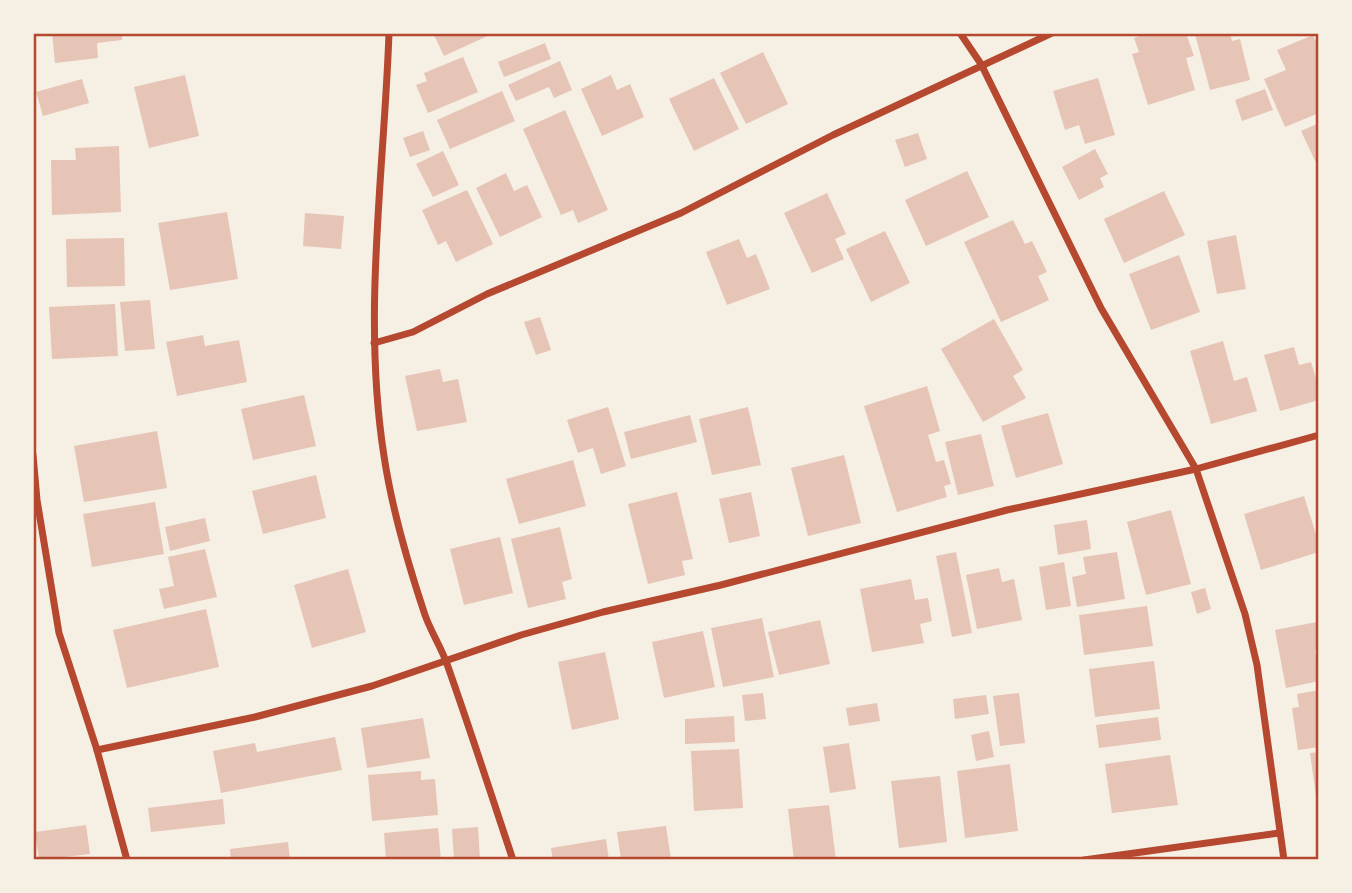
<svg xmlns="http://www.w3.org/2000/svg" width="1352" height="893" font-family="'Times New Roman',serif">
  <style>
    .building { fill: #e6c5b7 }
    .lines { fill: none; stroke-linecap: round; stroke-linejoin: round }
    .minor { stroke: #b5482f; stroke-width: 7 }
    .neatline { fill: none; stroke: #b5482f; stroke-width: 2.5 }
  </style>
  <rect width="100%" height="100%" fill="#f6efe4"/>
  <!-- building -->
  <g class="building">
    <path d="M52,33H122V40L97,43L98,58L55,63Z"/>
    <path d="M433,33H494L444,56Z"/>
    <path d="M1148,33H1186L1194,56L1186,58L1195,90L1148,105L1132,54L1139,52L1134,38Z"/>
    <path d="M1200,33H1230L1232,41L1240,39L1250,80L1210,90L1195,34Z"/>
    <path d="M1313,35L1319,48V113L1285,127L1264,79L1286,70L1277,50Z"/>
    <path d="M545,43L551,59L504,77L498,62Z"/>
    <path d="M763,52L788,104L746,124L720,73Z"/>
    <path d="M463,57L478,92L428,113L416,85L427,81L424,73Z"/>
    <path d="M560,61L572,90L554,98L549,87L516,101L508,85Z"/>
    <path d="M185,75L199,136L149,148L134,87Z"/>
    <path d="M611,75L617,90L630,84L644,117L602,136L581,89Z"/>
    <path d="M714,78L739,129L694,151L669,99Z"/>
    <path d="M1098,78L1115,135L1085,144L1079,125L1065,130L1053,91Z"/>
    <path d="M82,79L89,103L43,116L36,92Z"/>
    <path d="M1265,89L1273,110L1242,121L1235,100Z"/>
    <path d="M502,91L515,121L450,149L437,120Z"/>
    <path d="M565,110L608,210L578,223L573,210L561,215L523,129Z"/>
    <path d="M1319,123V169L1301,131Z"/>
    <path d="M423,131L430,150L410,157L403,138Z"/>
    <path d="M918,133L927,159L905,167L895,140Z"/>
    <path d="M119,146L121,212L52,215L51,160H76L75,148Z"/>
    <path d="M1095,149L1108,174L1100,178L1104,187L1079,200L1062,167Z"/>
    <path d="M443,151L459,185L433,197L416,164Z"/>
    <path d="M967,171L989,217L926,246L905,200Z"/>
    <path d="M506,173L514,191L527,185L542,217L500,237L476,188Z"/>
    <path d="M467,190L493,244L456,262L446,241L438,245L422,210Z"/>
    <path d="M1164,191L1185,235L1124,263L1104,219Z"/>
    <path d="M827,193L846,234L835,239L844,259L812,273L784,213Z"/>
    <path d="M227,212L238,279L170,290L158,223Z"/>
    <path d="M305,213L344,216L341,249L303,246Z"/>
    <path d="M1013,220L1025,244L1032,241L1047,272L1038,276L1049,300L1001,322L964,242Z"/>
    <path d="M885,231L910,283L871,302L846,249Z"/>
    <path d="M1236,235L1246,289L1217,294L1207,241Z"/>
    <path d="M124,238L125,286L67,287L66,239Z"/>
    <path d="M739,239L747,258L756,254L770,289L727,305L706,252Z"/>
    <path d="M1179,255L1200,312L1151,330L1129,274Z"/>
    <path d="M150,300L155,349L125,351L120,302Z"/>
    <path d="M115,304L118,356L52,359L49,307Z"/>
    <path d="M540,317L551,350L536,355L524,322Z"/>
    <path d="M994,319L1023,370L1013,376L1026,398L983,422L941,349Z"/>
    <path d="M203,335L205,346L239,340L247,382L177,396L166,342Z"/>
    <path d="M1223,341L1234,381L1247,377L1257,411L1211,424L1190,351Z"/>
    <path d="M1294,347L1299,365L1311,362L1319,388V400L1280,411L1264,355Z"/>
    <path d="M440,369L443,382L458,379L467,422L417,431L405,376Z"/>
    <path d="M927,386L940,431L928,435L936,462L944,460L951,484L944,486L947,497L897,512L864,406Z"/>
    <path d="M304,395L316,446L253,460L241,409Z"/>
    <path d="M608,407L626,466L601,474L593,448L578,453L567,420Z"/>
    <path d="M748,407L761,465L712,475L699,419Z"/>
    <path d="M1048,413L1063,464L1016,478L1001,426Z"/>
    <path d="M690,415L697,442L631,459L624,432Z"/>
    <path d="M157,431L167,488L84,502L74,446Z"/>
    <path d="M981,434L994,486L958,495L945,442Z"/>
    <path d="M844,455L861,523L808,536L791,468Z"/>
    <path d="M573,460L586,506L519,524L506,479Z"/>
    <path d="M316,475L326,518L263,534L252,491Z"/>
    <path d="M677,492L693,559L682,561L685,575L648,584L628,504Z"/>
    <path d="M751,492L760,536L729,543L719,499Z"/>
    <path d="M1304,496L1319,544V552L1261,570L1244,514Z"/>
    <path d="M155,502L164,554L92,567L83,514Z"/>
    <path d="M1171,510L1191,584L1146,595L1127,522Z"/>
    <path d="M205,518L210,541L170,551L165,527Z"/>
    <path d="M1087,520L1091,549L1058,555L1054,525Z"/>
    <path d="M560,527L572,579L562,582L566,599L528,608L511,539Z"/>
    <path d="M500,537L513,593L464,605L450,549Z"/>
    <path d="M205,549L217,597L164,609L159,589L174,586L168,557Z"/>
    <path d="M956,552L972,633L952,637L936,556Z"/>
    <path d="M1117,552L1125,599L1077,607L1072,577L1086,574L1083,557Z"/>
    <path d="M1064,562L1071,606L1046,610L1039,567Z"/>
    <path d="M999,568L1002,582L1014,579L1022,620L977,629L966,575Z"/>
    <path d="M348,569L366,632L312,648L294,585Z"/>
    <path d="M911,579L915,600L928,598L932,621L920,624L924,643L872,652L860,589Z"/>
    <path d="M1205,588L1211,609L1197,614L1191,592Z"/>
    <path d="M1147,606L1153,646L1084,655L1079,615Z"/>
    <path d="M206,609L219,667L127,688L113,630Z"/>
    <path d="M762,618L774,677L723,687L711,628Z"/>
    <path d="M820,620L830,664L779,675L768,632Z"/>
    <path d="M1317,622L1319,650H1315L1319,681L1286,688L1275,630Z"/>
    <path d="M703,631L715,687L664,698L652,642Z"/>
    <path d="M605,652L619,719L572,730L558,662Z"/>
    <path d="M1154,661L1160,709L1095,717L1089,669Z"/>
    <path d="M1319,690V747L1298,750L1292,708L1299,707L1297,694Z"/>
    <path d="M763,693L766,719L745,721L742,695Z"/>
    <path d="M1019,693L1025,743L1000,746L993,696Z"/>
    <path d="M986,695L989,714L955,719L953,699Z"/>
    <path d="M877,703L880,721L849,726L846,708Z"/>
    <path d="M734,716L735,742L685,744V719Z"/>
    <path d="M1158,717L1161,740L1099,748L1096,725Z"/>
    <path d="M423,718L430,758L367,768L361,728Z"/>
    <path d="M989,731L994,757L976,761L971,735Z"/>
    <path d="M335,737L342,770L221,793L213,751L255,743L257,752Z"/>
    <path d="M849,743L856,789L830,793L823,747Z"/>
    <path d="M739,749L743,808L694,811L691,751Z"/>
    <path d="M1319,752V803H1317L1310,753Z"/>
    <path d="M1170,755L1178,805L1112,813L1105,764Z"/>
    <path d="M1010,764L1018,831L965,838L957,771Z"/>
    <path d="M421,771V780L435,779L438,815L372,821L368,775Z"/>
    <path d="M940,776L947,842L899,848L891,781Z"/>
    <path d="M223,799L225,824L151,832L148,808Z"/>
    <path d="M829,805L836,860H794L788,809Z"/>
    <path d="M86,825L90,854L39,860L35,832Z"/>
    <path d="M666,826L671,860H621L617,832Z"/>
    <path d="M478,827L480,860H454L452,829Z"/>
    <path d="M438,828L441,860H386L384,833Z"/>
    <path d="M606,839L609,860H553L551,848Z"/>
    <path d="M288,842L290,860H231L230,849Z"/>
  </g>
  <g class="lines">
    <!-- minor -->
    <g class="minor">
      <path d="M389,33C384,174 362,316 384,456C392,510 408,564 425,615C431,632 441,647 447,664C470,729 491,794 513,860"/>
      <path d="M960,33L981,64L1101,308L1196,469L1245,614L1257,665L1284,860"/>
      <path d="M374,343L413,332L487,294L681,213L833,135L1052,33"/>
      <path d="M33,455L37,500L59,633L97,750L127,860"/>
      <path d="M97,750L255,717L372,686L521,635L603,612L721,585L1007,510L1196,469L1319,435"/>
      <path d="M1084,860L1279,833"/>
    </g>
  </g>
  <!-- border -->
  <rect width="1352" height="893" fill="none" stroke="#f6efe4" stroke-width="70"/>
  <rect x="35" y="35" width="1282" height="823" class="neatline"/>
</svg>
